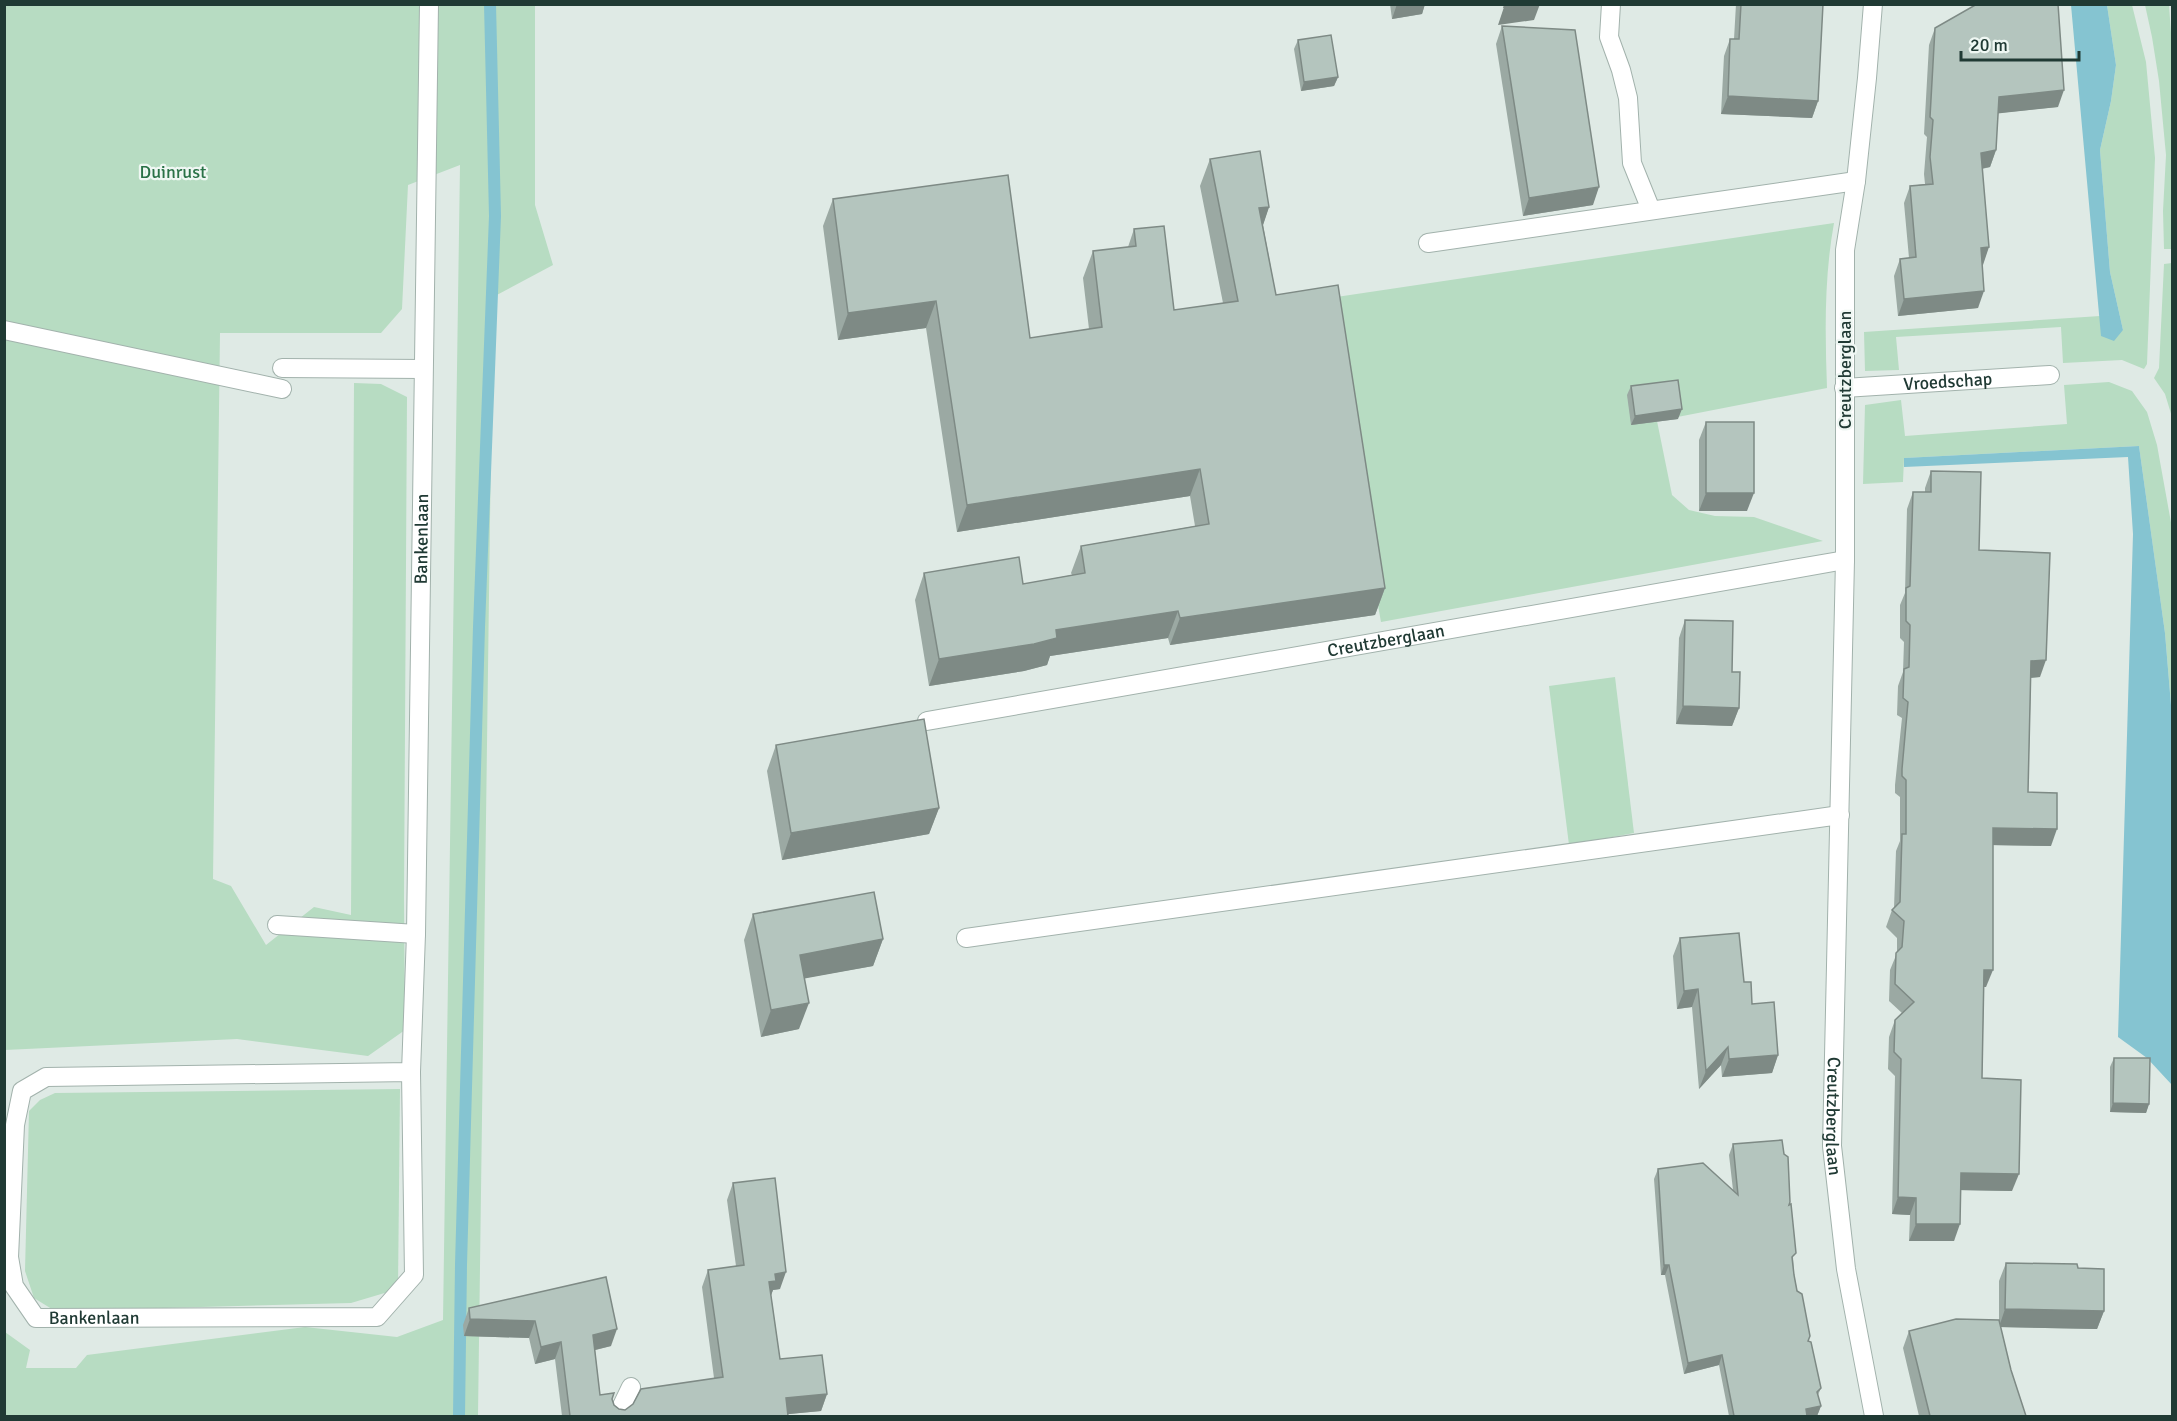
<svg xmlns="http://www.w3.org/2000/svg" width="2177" height="1421" font-family="Signika,sans-serif">
  <style>
    .green { fill: #b7dcc2 }
    .water { fill: #85c4d1 }
    .lines { fill: none; stroke-linecap: round; stroke-linejoin: round }
    .stream { stroke: #85c4d1; stroke-width: 12 }
    .service-casing { stroke: #a2b2ac; stroke-width: 20 }
    .minor-casing { stroke: #a2b2ac; stroke-width: 20 }
    .service { stroke: #fff; stroke-width: 18 }
    .minor { stroke: #fff; stroke-width: 18 }
    .wall { fill: #9ba9a3 }
    .shaded-wall { fill: #7e8a85 }
    .building { fill: #b4c5be; stroke: #7e8a85; stroke-width: 1.5 }
    .labels { text-anchor: middle; stroke-width: 4.5; stroke-linejoin: round; paint-order: stroke }
    .park-label { font-size: 18px; fill: #2a7247; stroke: #eff7f3 }
    .street-label { font-size: 18px; fill: #203a34; stroke: #eff7f3 }
  </style>
  <rect width="100%" height="100%" fill="#dfeae5"/>
  <!-- green -->
  <g class="green">
    <path d="M4,5H535V205L553,265L493,297L478,1416H5V1332L30,1350L26,1368H76L87,1355L305,1327L397,1337L443,1320L460,165L408,185L402,309L381,333H220L213,879L231,886L266,945L314,907L351,915L354,383L381,384L407,397L404,898L405,1030L368,1056L237,1039L5,1050Z"/>
    <path d="M2107,5H2132L2146,62L2155,158L2147,364L2144,369L2122,360L2063,363L2061,327L1896,337L1899,370L1865,371L1864,332L2100,316L2102,336L2123,330L2110,272L2100,150L2111,101L2116,65Z"/>
    <path d="M2145,5H2169L2172,47V249H2164L2163,211L2166,155L2159,81L2152,37Z"/>
    <path d="M1834,223C1824,278 1825,333 1827,388L1657,421L1672,495L1689,510L1715,516L1754,517L1823,541L1381,622L1323,299Z"/>
    <path d="M2172,263V417L2165,394L2154,378L2159,368L2164,264Z"/>
    <path d="M2109,382L2132,391L2147,412L2157,445L2172,528V717L2165,633L2139,446L1904,458L1903,482L1863,484L1865,405L1901,400L1905,436L2067,424L2064,385Z"/>
    <path d="M1615,677L1634,833L1569,845L1549,686Z"/>
    <path d="M400,1089L398,1289L351,1303L55,1311L34,1298L25,1271L29,1111L40,1100L55,1093Z"/>
  </g>
  <!-- water -->
  <g class="water">
    <path d="M2071,5H2107L2116,65L2111,101L2100,150L2110,272L2123,330L2114,341L2101,336Z"/>
    <path d="M2139,446L2165,633L2172,717V1085L2147,1058L2118,1037L2133,534L2128,457L1904,467V458Z"/>
  </g>
  <g class="lines">
    <!-- stream -->
    <path class="stream" d="M459,1416L461,1265L479,627L495,216L490,4"/>
    <defs>
      <g id="service">
        <path d="M4,330L282,389"/>
        <path d="M282,368L423,369"/>
        <path d="M277,925L416,934"/>
      </g>
      <g id="minor">
        <path d="M1611,4L1609,37L1621,70L1628,98L1632,163L1651,210"/>
        <path id="s1" d="M1873,4L1867,78L1856,181L1845,250V560L1832,1146L1846,1269L1874,1416"/>
        <path d="M1428,243L1856,181"/>
        <path id="s2" d="M1844,388L2050,375"/>
        <path id="s3" d="M927,721L1845,560"/>
        <path d="M966,938L1840,815"/>
        <path id="s4" d="M411,1072L46,1077L22,1091L15,1125L9,1257L14,1286L36,1318L377,1317L414,1275L411,1072L416,934L429,4"/>
        <path d="M617,1416L631,1387"/>
      </g>
    </defs>
    <!-- service casing -->
    <use href="#service" class="service-casing"/>
    <!-- minor casing -->
    <use href="#minor" class="minor-casing"/>
    <!-- service -->
    <use href="#service" class="service"/>
    <!-- minor -->
    <use href="#minor" class="minor"/>
  </g>
  <!-- wall -->
  <g class="wall">
    <path d="M1390,4H1425L1422,14L1392,19Z"/>
    <path d="M1736,4H1823L1818,101L1812,118L1721,114L1724,56L1730,39H1734Z"/>
    <path d="M1502,26L1593,205L1523,216L1496,44Z"/>
    <path d="M1935,28L2058,107L1998,113L1996,150L1990,167L1982,169L1983,265H1982L1978,308L1898,316L1894,276L1900,259L1909,258L1904,203L1910,186L1925,184L1924,174L1927,137L1924,134L1929,45Z"/>
    <path d="M1298,40L1338,77L1334,86L1301,91L1294,49Z"/>
    <path d="M1210,159L1269,207L1263,225L1276,295L1385,588L1375,615L1170,645L1168,638L1050,656L1047,665L1024,671L929,686L915,600L924,573L1023,584L1072,575L1071,573L1081,546L1195,526L1190,496L957,532L926,328L838,340L823,226L833,199L1030,338L1089,329L1083,278L1093,251L1128,247L1134,229L1174,310L1223,303L1200,186Z"/>
    <path d="M1631,386L1678,419L1631,425L1627,395Z"/>
    <path d="M1706,422L1747,511H1699V440Z"/>
    <path d="M1931,471L1979,550L2040,677L2031,678L2028,792L2051,846L1993,845L1986,987H1984L1982,1078L2012,1191L1961,1190L1954,1241H1909L1910,1215L1892,1214L1895,1076L1888,1069L1889,1037L1895,1020L1902,1013L1889,1001L1890,970L1897,953V938L1886,927L1892,910L1894,908L1896,851L1900,841V797L1895,793V785L1902,718L1897,715L1898,686L1903,672L1904,642L1900,638V605L1905,593L1907,509L1913,492H1925V488Z"/>
    <path d="M1685,620L1732,672L1739,708L1732,726L1676,724L1679,638Z"/>
    <path d="M776,745L939,808L929,834L782,860L767,771Z"/>
    <path d="M753,914L883,939L873,966L804,978L799,1029L761,1037L744,940Z"/>
    <path d="M1680,938L1744,982L1752,1004L1778,1055L1772,1073L1722,1077L1721,1065L1699,1089L1692,1007L1677,1009L1673,956Z"/>
    <path d="M2114,1058L2149,1104L2146,1113L2110,1112V1067Z"/>
    <path d="M1733,1144L1790,1204L1794,1275L1808,1341L1821,1388L1818,1395L1821,1406L1817,1416H1729L1719,1365L1684,1374L1665,1275H1661L1654,1179L1658,1169L1733,1190L1729,1155Z"/>
    <path d="M733,1183L780,1289L773,1290L771,1295L780,1359L827,1394L821,1411L788,1414V1416H562L555,1359L535,1364L529,1338L464,1336L463,1325L469,1308L606,1277L611,1346L595,1350L600,1395L612,1399L614,1405L619,1409L625,1410L714,1378L702,1287L708,1270L736,1266L727,1200Z"/>
    <path d="M2006,1263L2078,1268L2104,1311L2097,1329L2000,1327L2011,1370L2026,1416H1919L1903,1348L1909,1331L1999,1321V1281Z"/>
  </g>
  <!-- shaded-wall -->
  <g class="shaded-wall">
    <path d="M1397,4H1425L1422,14L1392,19Z"/>
    <path d="M1524,4H1540L1534,20L1498,25L1504,7Z"/>
    <path d="M1338,77L1334,86L1301,91L1304,82Z"/>
    <path d="M2064,90L2058,107L1993,114L1999,97Z"/>
    <path d="M1728,96L1818,101L1812,118L1721,114Z"/>
    <path d="M1996,150L1990,167L1974,170L1981,153Z"/>
    <path d="M1599,187L1593,205L1523,216L1529,198Z"/>
    <path d="M1269,207L1260,234L1259,208Z"/>
    <path d="M1989,247L1983,265H1974L1981,248Z"/>
    <path d="M1984,291L1978,308L1898,316L1904,299Z"/>
    <path d="M936,301L926,328L838,340L848,313Z"/>
    <path d="M1682,409L1678,419L1631,425L1635,416Z"/>
    <path d="M1200,469L1190,496L957,532L967,505Z"/>
    <path d="M1706,493H1754L1747,511H1699Z"/>
    <path d="M1385,588L1375,615L1170,645L1180,618Z"/>
    <path d="M1178,611L1168,638L1050,656L1047,665L1024,671L929,686L939,659L1056,630Z"/>
    <path d="M2046,660L2040,677L2025,678L2031,661Z"/>
    <path d="M1683,706L1739,708L1732,726L1676,724Z"/>
    <path d="M939,808L929,834L782,860L791,833Z"/>
    <path d="M1993,828L2057,829L2051,846L1987,845Z"/>
    <path d="M883,939L873,966L791,981L800,955Z"/>
    <path d="M1984,970H1993L1986,987H1978Z"/>
    <path d="M1698,989L1692,1007L1677,1009L1684,991Z"/>
    <path d="M809,1003L799,1029L761,1037L771,1010Z"/>
    <path d="M1728,1047L1721,1065L1699,1089L1706,1071Z"/>
    <path d="M1778,1055L1772,1073L1722,1077L1729,1059Z"/>
    <path d="M2113,1103L2149,1104L2146,1113L2110,1112Z"/>
    <path d="M1961,1173L2019,1174L2012,1191L1955,1190Z"/>
    <path d="M1898,1197L1916,1198L1910,1215L1892,1214Z"/>
    <path d="M1916,1224H1960L1954,1241H1909Z"/>
    <path d="M1664,1265H1669L1665,1275H1661Z"/>
    <path d="M786,1272L780,1289L773,1290L770,1298L769,1282L775,1274Z"/>
    <path d="M2005,1309L2104,1311L2097,1329L1999,1327Z"/>
    <path d="M470,1319L535,1321L529,1338L464,1336Z"/>
    <path d="M617,1329L611,1346L587,1352L593,1335Z"/>
    <path d="M561,1342L555,1359L535,1364L541,1347Z"/>
    <path d="M1722,1355L1719,1365L1684,1374L1688,1363Z"/>
    <path d="M827,1394L821,1411L779,1415L786,1398Z"/>
    <path d="M1821,1406L1817,1416H1803L1806,1409Z"/>
  </g>
  <!-- building -->
  <g class="building">
    <path d="M1505,4H1524L1504,7Z"/>
    <path d="M1741,4H1823L1818,101L1728,96L1730,39H1739Z"/>
    <path d="M1977,4H2058L2064,90L1999,97L1996,150L1981,153L1989,247L1981,248L1984,291L1904,299L1900,259L1916,257L1910,186L1933,184L1930,157L1933,120L1930,117L1935,28Z"/>
    <path d="M1502,26L1575,30L1599,187L1529,198Z"/>
    <path d="M1331,35L1338,77L1304,82L1298,40Z"/>
    <path d="M1260,151L1269,207L1259,208L1276,295L1338,285L1385,588L1180,618L1178,611L1056,630L1057,638L1034,644L939,659L924,573L1019,557L1023,584L1085,573L1081,546L1209,524L1200,469L967,505L936,301L848,313L833,199L1008,175L1030,338L1102,327L1093,251L1136,246L1134,229L1164,226L1174,310L1238,301L1210,159Z"/>
    <path d="M1678,380L1682,409L1635,416L1631,386Z"/>
    <rect x="1706" y="422" width="48" height="71"/>
    <path d="M1931,471L1981,472L1979,550L2050,553L2046,660L2031,661L2028,792L2057,793V829L1993,828V970H1984L1982,1078L2021,1080L2019,1174L1961,1173L1960,1224H1916V1198L1898,1197L1901,1059L1894,1052L1895,1020L1914,1002L1895,984L1896,953L1902,947L1904,921L1892,910L1900,902L1902,834H1906V780L1902,776V769L1908,702L1903,698L1904,669L1909,667L1910,625L1906,621V588L1910,586L1913,492H1931Z"/>
    <path d="M1685,620L1733,621L1732,672H1740L1739,708L1683,706Z"/>
    <path d="M924,719L939,808L791,833L776,745Z"/>
    <path d="M874,892L883,939L800,955L809,1003L771,1010L753,914Z"/>
    <path d="M1739,933L1744,982H1751L1752,1004L1774,1002L1778,1055L1729,1059L1728,1047L1706,1071L1698,989L1684,991L1680,938Z"/>
    <path d="M2114,1058H2150L2149,1104L2113,1103Z"/>
    <path d="M1782,1140L1784,1154L1788,1157L1790,1202L1789,1205L1791,1204L1796,1253L1792,1257L1794,1275L1797,1291L1802,1294L1810,1336L1808,1341L1811,1342L1821,1388L1817,1392L1821,1406L1806,1409L1807,1416H1734L1722,1355L1688,1363L1669,1265H1664L1658,1169L1703,1163L1738,1195L1733,1144Z"/>
    <path d="M775,1178L786,1272L775,1274L776,1281L769,1282L780,1359L822,1355L827,1394L786,1398L788,1416H570L561,1342L541,1347L535,1321L470,1319L469,1308L606,1277L617,1329L593,1335L600,1395L614,1393L612,1399L614,1405L619,1409L625,1410L633,1404L641,1389L723,1377L708,1270L744,1265L733,1183Z"/>
    <path d="M2006,1263L2077,1264L2078,1268L2104,1269V1311L2005,1309Z"/>
    <path d="M1956,1319L1999,1320L2011,1370L2026,1416H1930L1909,1331Z"/>
  </g>
  <g class="labels">
    <!-- park labels -->
    <g class="park-label">
      <text x="173" y="178">Duinrust</text>
    </g>
    <!-- street labels -->
    <g class="street-label">
      <text transform="translate(1845 370) rotate(-90)" y="6">Creutzberglaan</text>
      <text dy="6" stroke="none"><textPath href="#s2" startOffset="104">Vroedschap</textPath></text>
      <text dy="6" stroke="none"><textPath href="#s4" startOffset="1761">Bankenlaan</textPath></text>
      <text dy="6" stroke="none"><textPath href="#s3" startOffset="466">Creutzberglaan</textPath></text>
      <text dy="6" stroke="none"><textPath href="#s1" startOffset="1114">Creutzberglaan</textPath></text>
      <text dy="6" stroke="none"><textPath href="#s4" startOffset="686">Bankenlaan</textPath></text>
    </g>
  </g>
  <!-- border -->
  <rect width="2177" height="1421" fill="none" stroke="#203a34" stroke-width="12"/>
  <!-- scale -->
  <path d="M1961 51v9h118v-9" fill="none" stroke="#203a34" stroke-width="3"/>
  <text x="1970" y="51" font-size="18" fill="#203a34" stroke="#eff7f3" stroke-width="4.5" paint-order="stroke">20 m</text>
</svg>
